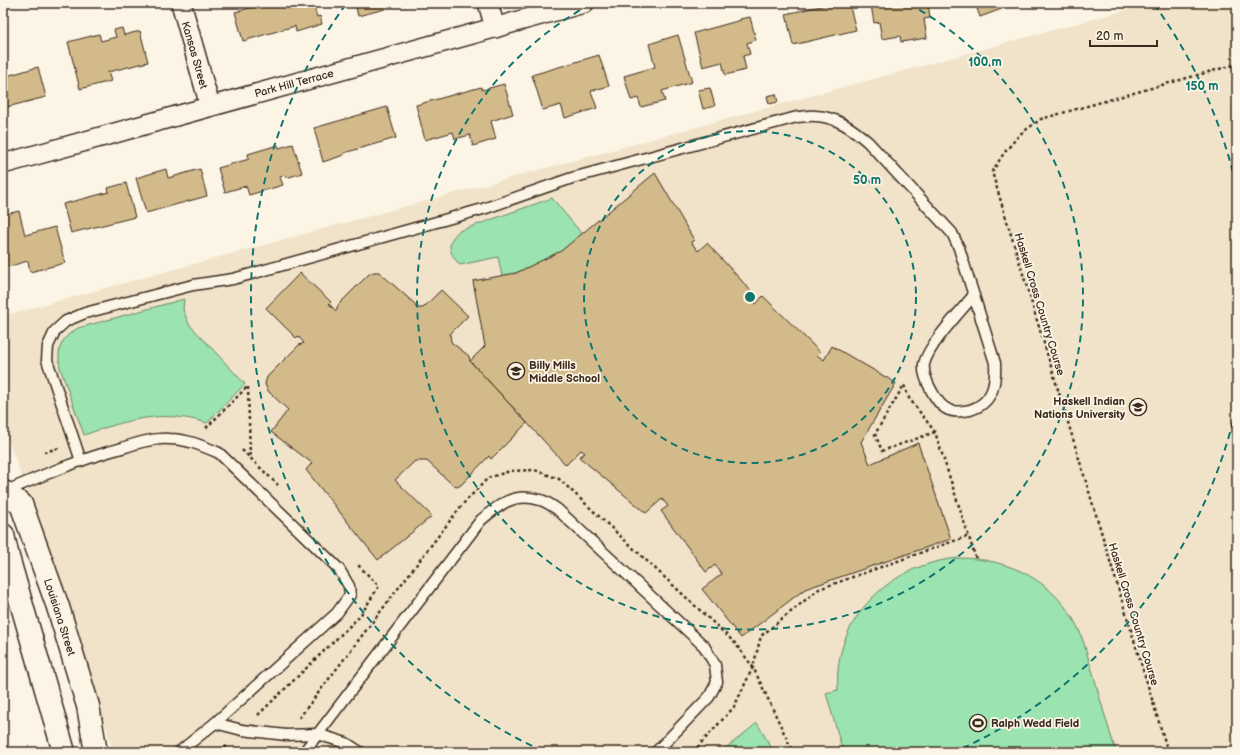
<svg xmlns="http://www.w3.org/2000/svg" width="1240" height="755" font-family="'Balsamiq Sans',sans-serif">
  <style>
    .built { fill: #f0e3ca }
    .green { fill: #9be3b1; stroke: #6b8668 }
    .building { fill: #d3ba8a; stroke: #3b2a1e }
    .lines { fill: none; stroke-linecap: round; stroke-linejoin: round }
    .service-casing { stroke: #3b2a1e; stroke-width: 13 }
    .minor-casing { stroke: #3b2a1e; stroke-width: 22 }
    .secondary-casing { stroke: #3b2a1e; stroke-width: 25 }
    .path { stroke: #3b2a1e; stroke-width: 2.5; stroke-dasharray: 3 3; stroke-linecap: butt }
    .service { stroke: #fcf5e5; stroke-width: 10 }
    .minor { stroke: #fcf5e5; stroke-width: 19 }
    .secondary { stroke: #fcf5e5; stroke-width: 22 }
    .ring { fill: none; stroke: #0f766e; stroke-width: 2; stroke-dasharray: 7 5 }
    .labels { text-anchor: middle; stroke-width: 3.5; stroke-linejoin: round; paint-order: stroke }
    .street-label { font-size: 11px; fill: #3b2a1e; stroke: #fcf5e5 }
    .poi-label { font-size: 11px; font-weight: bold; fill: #3b2a1e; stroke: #fcf5e5; text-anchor: start }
    .centre { fill: #0f766e; stroke: #fcf5e5; stroke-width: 2 }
    .ring-label { font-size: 12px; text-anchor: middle; font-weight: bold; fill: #0f766e; stroke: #fcf5e5; stroke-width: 3.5; stroke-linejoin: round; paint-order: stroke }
  </style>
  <rect width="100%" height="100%" fill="#fcf5e5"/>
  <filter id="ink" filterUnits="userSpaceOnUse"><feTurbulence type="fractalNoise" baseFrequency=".025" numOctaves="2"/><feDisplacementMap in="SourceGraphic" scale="8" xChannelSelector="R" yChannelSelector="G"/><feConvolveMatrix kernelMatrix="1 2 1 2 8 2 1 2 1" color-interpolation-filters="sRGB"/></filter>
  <g filter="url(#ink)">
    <!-- built -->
    <path class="built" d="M1152,3H1237V752H113L76,626L3,426V316Z"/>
    <!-- green -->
    <g class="green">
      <path d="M552,198L582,234L561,252L516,273L502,276L498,257L460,265C449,253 445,243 459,231Z"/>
      <path d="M184,299L183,310L189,324L245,384L207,423C162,409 127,420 84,435L60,368C57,348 60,339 78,328Z"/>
      <path d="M959,558C1010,558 1057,582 1079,630C1085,644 1088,659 1093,673C1100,700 1108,726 1116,752H843L826,693L838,690C832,619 891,563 959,558Z"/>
      <path d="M757,723L774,752H721Z"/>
    </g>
    <!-- building -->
    <g class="building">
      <path d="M256,3H313L317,17L320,16L322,24L296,32L295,26L243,41L235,12L257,6Z"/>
      <path d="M355,3H383L385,9L358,16Z"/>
      <path d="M824,3H849L856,30L793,45L786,14L825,5Z"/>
      <path d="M882,3H928L930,18L924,19L927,38L901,42L900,36L882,39L879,22L874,23L871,5Z"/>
      <path d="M975,3H1018L980,17Z"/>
      <path d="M750,17L756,40L747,43L750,54L743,56L746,70L725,75L722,62L703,67L694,33L741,20L740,19Z"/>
      <path d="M122,28L124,35L140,31L148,62L108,72L111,81L80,89L68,42L99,34L101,41L116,37L114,30Z"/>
      <path d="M678,35L692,82L662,91L665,101L641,107L638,98L631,100L624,76L655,67L649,44Z"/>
      <path d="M599,55L609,86L591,91L597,108L565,118L561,105L543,110L532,75Z"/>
      <path d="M38,67L46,97L3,108V77Z"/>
      <path d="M504,84L513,114L491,121L496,139L473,146L470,135L455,139L453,132L425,140L416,105L481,87L482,90Z"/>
      <path d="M710,88L715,106L703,109L698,90Z"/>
      <path d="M776,94L778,102L769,104L767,96Z"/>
      <path d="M387,107L396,138L344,153V155L323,162L314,128Z"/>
      <path d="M293,144L302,173L286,178L285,175L280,177L283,185L249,195L246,186L225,192L218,168L249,159L248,154L278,145L279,148Z"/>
      <path d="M166,169L168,178L200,169L207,196L146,213L136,178Z"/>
      <path d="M655,173L694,240L691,242L698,251L707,243L751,291L748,294L756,304L763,296L820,352L817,355L824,360L832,346L896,383L861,442L870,464L918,443L951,539L805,589L741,638L702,589L722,574L715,565L706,572L661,511L668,506L662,499L646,513L579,457L585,453L581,450L566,465L470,361L485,346L473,281L516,273L561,251Z"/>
      <path d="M126,183L135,217L71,233L63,204L109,192L108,188Z"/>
      <path d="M19,211L25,235L55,227L65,263L30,272L28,261L3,268V215Z"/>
      <path d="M374,272H379L415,304L416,308H423L441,290L468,316L450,334L451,342L469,356L470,361L527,423L491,459L489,456L461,485L457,487L454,486L427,461H415L395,480L432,516L378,560L306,470L312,463L271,432L288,410L268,391L265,384L267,377L299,345L304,343L298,336L296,338L266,308L300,273L331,302L329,304L336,311L338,305L369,274Z"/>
    </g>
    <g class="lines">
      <defs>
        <g id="service">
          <path d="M81,461L47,360L48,346L55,331L66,321L85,313L193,285L233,279L483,209L572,178L797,117C803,117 810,115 816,116C837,117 853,129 868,142L952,233L959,248L995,363C996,384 993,403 970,410C964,411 956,413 949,410C937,406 922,377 924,364C929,344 960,312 974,295"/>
          <path d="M4,492C43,475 81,459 122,448C137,443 153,438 169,439C187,439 203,446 219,453L339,569L349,586L350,595L337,613L215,723L179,752"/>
          <path d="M215,723L242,730L286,735L317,734L346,743L360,752"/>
          <path d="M304,752L481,520C500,504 514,492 540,500C546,501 552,506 557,509L704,646L715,665L717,682L709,697L656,752"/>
        </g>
        <g id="minor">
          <path d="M181,3L210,106"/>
          <path d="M488,3L495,28"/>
          <path d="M3,164L584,3"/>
        </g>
        <g id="secondary">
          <path d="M4,492L21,504L58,607L88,706L96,752"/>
          <path d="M3,535L8,557L64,752"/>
        </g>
      </defs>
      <!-- service casing -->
      <use href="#service" class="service-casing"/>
      <!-- minor casing -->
      <use href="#minor" class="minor-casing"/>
      <!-- secondary casing -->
      <use href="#secondary" class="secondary-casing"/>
      <!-- path -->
      <g class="path">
        <path d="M248,387L250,456"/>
        <path d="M206,428L247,387"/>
        <path d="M935,432L882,451L875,434L904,385L909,398L935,432L976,559"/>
        <path d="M242,450L278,485"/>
        <path d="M44,452L59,448"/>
        <path d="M258,715L360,616L379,586L357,564"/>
        <path d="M299,718L462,505L488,478L510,471L535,470L559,479L734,642L753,667L793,752"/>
        <path d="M220,752L229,744"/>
        <path d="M693,752L734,707L753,667L761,636L819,589L968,536"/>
        <path d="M1168,752L992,172L1004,153L1020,134L1041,119L1237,64"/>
      </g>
      <!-- service -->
      <use href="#service" class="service"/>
      <!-- minor -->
      <use href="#minor" class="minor"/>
      <!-- secondary -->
      <use href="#secondary" class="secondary"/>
    </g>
  </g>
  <!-- distance rings -->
  <g class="ring">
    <circle cx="750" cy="297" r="166"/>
    <path d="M909 4A333 333 0 1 1 591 4"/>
    <path d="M1236 409A499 499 0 0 1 957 751M543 751A499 499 0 0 1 346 4M1154 4A499 499 0 0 1 1236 185"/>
  </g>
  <!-- icons -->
  <defs>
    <symbol id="school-ring" viewBox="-11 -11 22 22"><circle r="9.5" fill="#fcf5e5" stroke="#3b2a1e" stroke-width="1.5"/><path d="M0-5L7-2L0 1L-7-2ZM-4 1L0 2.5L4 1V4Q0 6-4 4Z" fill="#3b2a1e"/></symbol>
    <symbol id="university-ring" viewBox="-11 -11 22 22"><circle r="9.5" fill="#fcf5e5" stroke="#3b2a1e" stroke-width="1.5"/><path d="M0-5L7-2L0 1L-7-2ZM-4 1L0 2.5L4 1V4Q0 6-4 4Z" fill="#3b2a1e"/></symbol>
    <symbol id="stadium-ring" viewBox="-11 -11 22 22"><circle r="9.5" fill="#fcf5e5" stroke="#3b2a1e" stroke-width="1.5"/><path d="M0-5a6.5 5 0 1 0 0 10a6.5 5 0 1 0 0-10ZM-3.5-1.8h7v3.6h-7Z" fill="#3b2a1e"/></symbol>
  </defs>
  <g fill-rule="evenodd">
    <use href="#school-ring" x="506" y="361" width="20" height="20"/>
    <use href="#university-ring" x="1128" y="397" width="20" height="20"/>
    <use href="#stadium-ring" x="968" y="713" width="20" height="20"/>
  </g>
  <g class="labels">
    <!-- street labels -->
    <g class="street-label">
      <text transform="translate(195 55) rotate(74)" y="4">Kansas Street</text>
      <text transform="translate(294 83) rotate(-15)" y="4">Park Hill Terrace</text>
      <text transform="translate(1040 304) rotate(73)" y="4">Haskell Cross Country Course</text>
      <text transform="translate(1134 614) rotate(73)" y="4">Haskell Cross Country Course</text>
      <text transform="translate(60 617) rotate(72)" y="4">Louisiana Street</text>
    </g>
    <!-- poi labels -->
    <g class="poi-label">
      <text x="529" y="369">Billy Mills<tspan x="529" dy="13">Middle School</tspan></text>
      <text x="1125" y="405" text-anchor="end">Haskell Indian<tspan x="1125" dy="13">Nations University</tspan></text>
      <text x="991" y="727">Ralph Wedd Field</text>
    </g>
  </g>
  <circle cx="750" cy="297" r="6" class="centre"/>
  <g class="ring-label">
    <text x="985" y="66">100 m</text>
    <text x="1202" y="90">150 m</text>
    <text x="867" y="184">50 m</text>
  </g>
  <!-- margin -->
  <rect width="1240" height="755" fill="none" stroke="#fcf5e5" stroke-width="16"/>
  <rect x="8" y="8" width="1224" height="739" fill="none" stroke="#3b2a1e" stroke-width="1.5" filter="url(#ink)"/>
  <!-- scale -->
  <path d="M1090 40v6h67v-6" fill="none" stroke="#3b2a1e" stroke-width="2"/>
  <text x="1096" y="40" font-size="12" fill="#3b2a1e" stroke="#fcf5e5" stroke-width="3" paint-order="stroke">20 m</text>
</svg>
